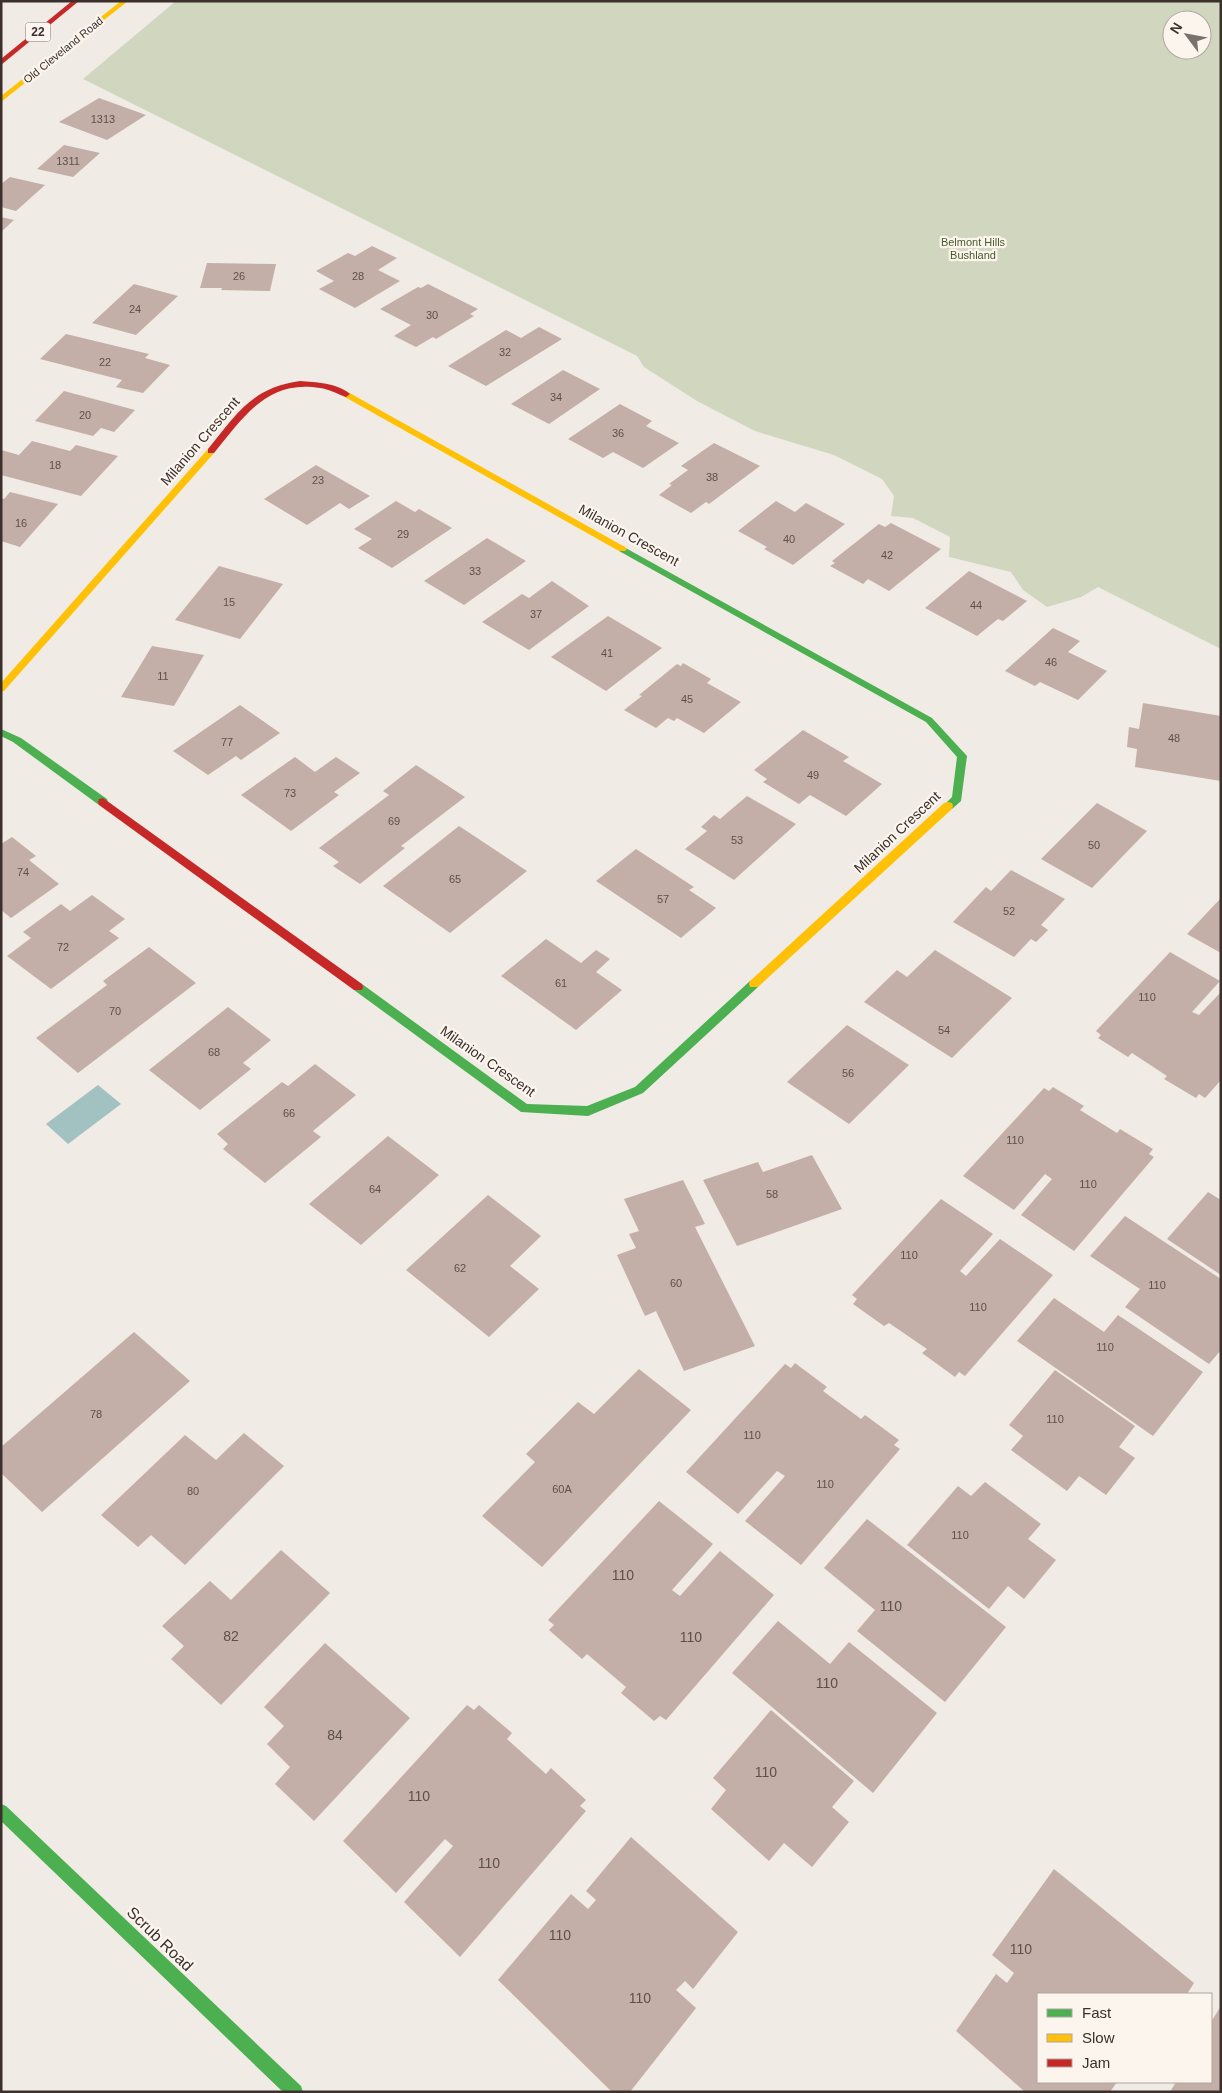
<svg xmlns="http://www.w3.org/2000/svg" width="1222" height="2093" font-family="Arial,sans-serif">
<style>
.green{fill:#d1d6bf;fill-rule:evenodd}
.water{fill:#a1c2c1}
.building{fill:#c3afa7}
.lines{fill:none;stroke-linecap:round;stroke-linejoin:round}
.fast{fill:#4caf50;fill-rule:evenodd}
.slow{fill:#ffc107;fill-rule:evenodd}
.jam{fill:#c62828;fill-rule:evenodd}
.labels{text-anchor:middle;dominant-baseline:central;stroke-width:4.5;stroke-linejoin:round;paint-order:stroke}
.far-street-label{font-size:11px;fill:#3b302b;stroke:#fbf5ee}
.number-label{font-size:11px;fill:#5d504a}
.far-park-label{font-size:11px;fill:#4a5a2e;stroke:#fbf5ee}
.shield{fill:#fbf5ee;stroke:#756b66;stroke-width:1}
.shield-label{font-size:12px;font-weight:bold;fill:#3b302b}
.street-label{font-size:14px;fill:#3b302b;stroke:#fbf5ee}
.near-number-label{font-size:14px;fill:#5d504a}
.near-street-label{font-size:16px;fill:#3b302b;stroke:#fbf5ee}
</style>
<rect width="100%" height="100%" fill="#f0ebe5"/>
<!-- green -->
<path class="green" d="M176,1H1221V649L1098,587L1081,597L1047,607L1023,590L1011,572L949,557L950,537L913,518L891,516L894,496L882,479L834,455L755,431L697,401L644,367L637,356L83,79ZM1172,20H1202V50H1172Z"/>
<!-- water -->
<path class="water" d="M98,1085L121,1104L68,1144L46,1124Z"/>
<!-- building -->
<path class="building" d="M99,98L146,115L107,140L59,122Z
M64,145L100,153L73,177L37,169Z
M10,177L45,185L16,211L1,207V184Z
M1,217L14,220L1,232Z
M372,246L397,258L378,270L400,281L355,308L319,289L334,281L316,271L348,253L355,256Z
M207,263L276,264L270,291L221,290L222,288H200Z
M134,284L178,296L136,335L92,323Z
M428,284L478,309L470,314L474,316L436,339L433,337L416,347L394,336L411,325L380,309L418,287L421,288Z
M539,327L562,339L486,386L448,366L506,330L521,338Z
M66,334L149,354L145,358L170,365L143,393L116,387L122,380L40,359Z
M563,370L600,389L549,424L511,404Z
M64,391L135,410L114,432L101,428L93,436L35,421Z
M620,404L652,421L646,426L679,443L643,468L613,452L603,458L568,439Z
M32,441L70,451L76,445L118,456L81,496L1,475V450L19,455Z
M714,443L760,466L709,504L706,502L691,513L659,495L672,485L669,484L688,470L681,466Z
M316,465L370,496L349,509L340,503L307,525L264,499Z
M10,492L58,504L20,547L1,541V498L4,499Z
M396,501L415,512L419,509L452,528L392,568L358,548L372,539L354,529Z
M776,501L795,512L806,503L845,524L793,565L764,549L767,547L738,531Z
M891,523L941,549L889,591L868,579L863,584L830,566L835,563L832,561L879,524L885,527Z
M487,538L526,561L464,605L424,581Z
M219,566L283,584L240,639L175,620Z
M969,571L1027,601L1003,621L998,619L977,636L925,608Z
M552,581L589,606L529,650L482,622L522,594L529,598Z
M608,616L662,648L606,691L551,657Z
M1053,628L1080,641L1068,652L1107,671L1078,700L1040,682L1035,686L1005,671Z
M152,646L204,655L174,706L121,697Z
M683,663L711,679L707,683L741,702L704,733L677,718L674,721L668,718L656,728L624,710L642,696L639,695L677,664L681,666Z
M1143,703L1221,716V781L1135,767L1137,749L1127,747L1129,727L1139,729Z
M240,705L280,733L241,760L236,756L208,775L173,751Z
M803,730L849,757L843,761L882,784L846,816L810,795L799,804L763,782L767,779L754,770Z
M295,757L315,772L336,757L360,773L334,792L339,795L291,831L241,795Z
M416,765L465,797L401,846L405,848L360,884L333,866L339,862L319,848L389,795L383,791Z
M747,796L796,824L734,880L685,849L707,831L701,827L714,815L720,819Z
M1097,803L1147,831L1092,888L1041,859Z
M459,826L527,871L450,933L383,886Z
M12,837L36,856L29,860L59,884L11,918L1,910V844Z
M636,849L694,887L689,890L716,908L681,938L596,881Z
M1011,870L1065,899L1041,925L1048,930L1036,942L1031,939L1014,957L953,922L986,887L991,891Z
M92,895L125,919L109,931L119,938L51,989L7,956L31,938L23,932L61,904L70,911Z
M1221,898V953L1187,934Z
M546,939L581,963L596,950L610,959L596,972L622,990L576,1030L501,976Z
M149,947L196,983L78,1073L36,1038L107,985L103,981Z
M935,950L1012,998L952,1058L864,1002L897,970L907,977Z
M1170,952L1220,981L1192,1012L1199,1015L1221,992V1080L1205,1098L1199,1094L1196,1098L1164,1079L1167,1076L1132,1053L1128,1057L1098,1038L1101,1035L1096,1031Z
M228,1007L271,1040L243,1063L251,1069L200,1110L149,1070Z
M847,1025L909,1065L849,1124L787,1082Z
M315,1064L356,1095L313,1131L321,1137L265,1183L223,1149L228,1144L217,1134L282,1082L288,1086Z
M1053,1087L1084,1106L1080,1110L1117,1133L1120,1129L1153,1149L1149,1154L1154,1157L1074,1251L1021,1215L1052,1179L1045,1174L1014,1210L963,1176L1044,1088L1049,1091Z
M388,1136L439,1175L361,1245L309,1204Z
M812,1155L842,1209L737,1246L703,1180L758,1162L763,1172Z
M683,1180L705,1224L695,1227L755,1346L684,1371L656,1311L645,1316L617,1255L636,1248L629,1234L639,1231L624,1199Z
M1208,1192L1221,1200V1275L1167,1239Z
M488,1195L541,1236L510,1266L539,1289L489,1337L406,1270Z
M941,1199L993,1234L960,1271L966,1276L1000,1239L1053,1275L965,1376L959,1372L955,1377L922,1353L927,1349L889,1323L884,1326L853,1304L857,1299L852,1295Z
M1125,1216L1221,1279V1350L1209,1364L1125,1307L1140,1289L1090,1256Z
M1054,1298L1104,1332L1118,1315L1203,1372L1153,1436L1017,1341Z
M134,1332L190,1381L42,1512L1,1473V1447Z
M795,1363L827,1387L823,1391L861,1419L865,1415L899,1440L894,1445L900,1449L801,1565L745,1521L785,1476L777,1471L738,1514L686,1472L785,1364L791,1368Z
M639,1369L691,1410L542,1567L482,1516L535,1462L526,1454L578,1402L594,1414Z
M1055,1370L1135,1426L1119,1447L1135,1458L1106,1495L1079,1476L1067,1491L1011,1450L1023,1436L1009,1425Z
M244,1433L284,1466L185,1565L151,1535L138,1547L101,1515L185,1435L216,1460Z
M985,1482L1041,1524L1028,1539L1056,1560L1024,1599L1008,1586L989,1609L907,1545L958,1486L971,1496Z
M659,1501L713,1544L672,1590L680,1596L720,1551L774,1595L666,1720L660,1716L654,1721L621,1693L626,1687L587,1654L582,1659L549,1630L554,1625L548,1620Z
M867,1519L1006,1627L945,1702L857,1631L875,1610L824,1568Z
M281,1550L330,1593L221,1705L171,1659L184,1646L162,1626L210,1581L231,1600Z
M778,1621L830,1664L849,1642L937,1713L873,1793L732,1673Z
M325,1643L410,1718L314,1821L275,1784L290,1767L267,1744L284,1726L264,1707Z
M467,1705L474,1710L479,1705L512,1733L507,1739L546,1774L551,1768L586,1800L580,1806L586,1811L460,1957L404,1902L453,1846L445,1839L396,1893L343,1841Z
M771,1710L854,1781L832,1807L849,1822L812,1867L784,1843L769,1861L711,1809L726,1790L713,1778Z
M631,1837L738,1932L693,1989L685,1981L676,1990L696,2008L630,2092H612L498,1980L571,1894L588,1909L596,1900L586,1891Z
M1054,1869L1194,1983L1187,1994H1038V2082H1117L1110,2092H1025L956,2031L996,1974L1007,1983L1014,1973L992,1955Z
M1221,2006V2092H1170L1176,2082H1211V2022Z"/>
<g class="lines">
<!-- fast -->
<path class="fast" d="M622,546L932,718L967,756L961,801L952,809H944L943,806L952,797L957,757L926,722L619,551V547Z
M1,729L21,738L107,799L108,802L107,805H99L13,742L1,736Z
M754,980L758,981L759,984L758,987L643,1093L588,1116L521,1112L354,990L353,987L358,983L362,984L527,1104L587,1106L635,1087L750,981Z
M1,1804L6,1806L301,2086L303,2092H283L1,1821Z"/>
<!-- slow -->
<path class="slow" d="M121,1H128L1,102V96Z
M346,391L625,547L627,549L625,551H619L343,396L342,394Z
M211,448L215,451L214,453L4,691L1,692V683L208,449Z
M948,802L952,803L953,806L952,809L758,987H750L749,984L750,981L944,803Z"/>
<!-- jam -->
<path class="jam" d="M72,1H79L1,65V59Z
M300,381C316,382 337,383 350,394L346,397C337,394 329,389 320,388C267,379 244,417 214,453H208V449C237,414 251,388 300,381Z
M103,798L362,984L363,987L362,990H354L99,805L98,802L99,799Z"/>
</g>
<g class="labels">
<!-- far-street labels -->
<g class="far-street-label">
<text transform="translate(63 50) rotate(-39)">Old Cleveland Road</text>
</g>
<!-- number labels -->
<g class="number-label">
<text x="103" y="119">1313</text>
<text x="68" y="161">1311</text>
<text x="239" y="276">26</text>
<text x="358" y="276">28</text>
<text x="135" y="309">24</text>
<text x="432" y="315">30</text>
<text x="505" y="352">32</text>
<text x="105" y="362">22</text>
<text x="556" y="397">34</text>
<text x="85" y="415">20</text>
<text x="618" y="433">36</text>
<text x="55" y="465">18</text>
<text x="712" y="477">38</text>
<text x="318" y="480">23</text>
<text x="21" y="523">16</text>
<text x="403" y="534">29</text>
<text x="789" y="539">40</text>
<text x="887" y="555">42</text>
<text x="475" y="571">33</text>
<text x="229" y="602">15</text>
<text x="976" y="605">44</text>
<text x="536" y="614">37</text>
<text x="607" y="653">41</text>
<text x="1051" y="662">46</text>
<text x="163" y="676">11</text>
<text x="687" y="699">45</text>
<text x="1174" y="738">48</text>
<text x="227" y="742">77</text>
<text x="813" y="775">49</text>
<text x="290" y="793">73</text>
<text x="394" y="821">69</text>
<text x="737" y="840">53</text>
<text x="1094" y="845">50</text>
<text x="23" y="872">74</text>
<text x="455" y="879">65</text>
<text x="663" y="899">57</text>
<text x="1009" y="911">52</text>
<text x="63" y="947">72</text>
<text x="561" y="983">61</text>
<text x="1147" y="997">110</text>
<text x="115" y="1011">70</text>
<text x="944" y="1030">54</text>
<text x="214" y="1052">68</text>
<text x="848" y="1073">56</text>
<text x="289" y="1113">66</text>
<text x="1015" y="1140">110</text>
<text x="1088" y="1184">110</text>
<text x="375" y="1189">64</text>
<text x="772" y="1194">58</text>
<text x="909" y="1255">110</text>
<text x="460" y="1268">62</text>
<text x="676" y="1283">60</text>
<text x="1157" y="1285">110</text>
<text x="978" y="1307">110</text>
<text x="1105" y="1347">110</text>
<text x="96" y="1414">78</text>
<text x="1055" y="1419">110</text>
<text x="752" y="1435">110</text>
<text x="825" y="1484">110</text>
<text x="562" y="1489">60A</text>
<text x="193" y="1491">80</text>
<text x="960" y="1535">110</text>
</g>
<!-- far-park labels -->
<g class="far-park-label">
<text x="973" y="242">Belmont Hills<tspan x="973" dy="13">Bushland</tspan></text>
</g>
<!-- shield labels -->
<rect class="shield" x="25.5" y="22.5" width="25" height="19" rx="4"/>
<g class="shield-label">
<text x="38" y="32">22</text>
</g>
<!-- street labels -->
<g class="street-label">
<text transform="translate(200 441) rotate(-49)">Milanion Crescent</text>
<text transform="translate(629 535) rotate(29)">Milanion Crescent</text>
<text transform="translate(897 832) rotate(-43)">Milanion Crescent</text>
<text transform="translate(488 1061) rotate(35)">Milanion Crescent</text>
</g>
<!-- near-number labels -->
<g class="near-number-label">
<text x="623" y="1575">110</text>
<text x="891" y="1606">110</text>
<text x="231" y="1636">82</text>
<text x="691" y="1637">110</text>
<text x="827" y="1683">110</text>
<text x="335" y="1735">84</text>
<text x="766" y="1772">110</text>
<text x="419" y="1796">110</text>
<text x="489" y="1863">110</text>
<text x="560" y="1935">110</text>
<text x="1021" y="1949">110</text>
<text x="640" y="1998">110</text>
</g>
<!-- near-street labels -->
<g class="near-street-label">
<text transform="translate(160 1939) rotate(44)">Scrub Road</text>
</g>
</g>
<!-- border -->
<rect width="1222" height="2093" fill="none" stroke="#3b302b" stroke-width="5"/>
<!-- legend -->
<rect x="1037" y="1993" width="175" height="90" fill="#fbf5ee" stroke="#aea6a0"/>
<rect x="1047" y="2009" width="25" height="8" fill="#4caf50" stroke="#aea6a0"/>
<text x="1082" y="2018" font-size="15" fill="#3b302b">Fast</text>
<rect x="1047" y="2034" width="25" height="8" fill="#ffc107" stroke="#aea6a0"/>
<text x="1082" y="2043" font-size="15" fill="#3b302b">Slow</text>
<rect x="1047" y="2059" width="25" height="8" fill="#c62828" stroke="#aea6a0"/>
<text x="1082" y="2068" font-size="15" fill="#3b302b">Jam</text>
<!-- north arrow -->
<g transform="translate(1187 35) rotate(302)"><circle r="24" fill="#fbf5ee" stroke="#aea6a0"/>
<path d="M0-4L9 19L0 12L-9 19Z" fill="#7a716c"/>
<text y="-8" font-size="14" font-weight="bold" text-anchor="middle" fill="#3b302b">N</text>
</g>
</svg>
